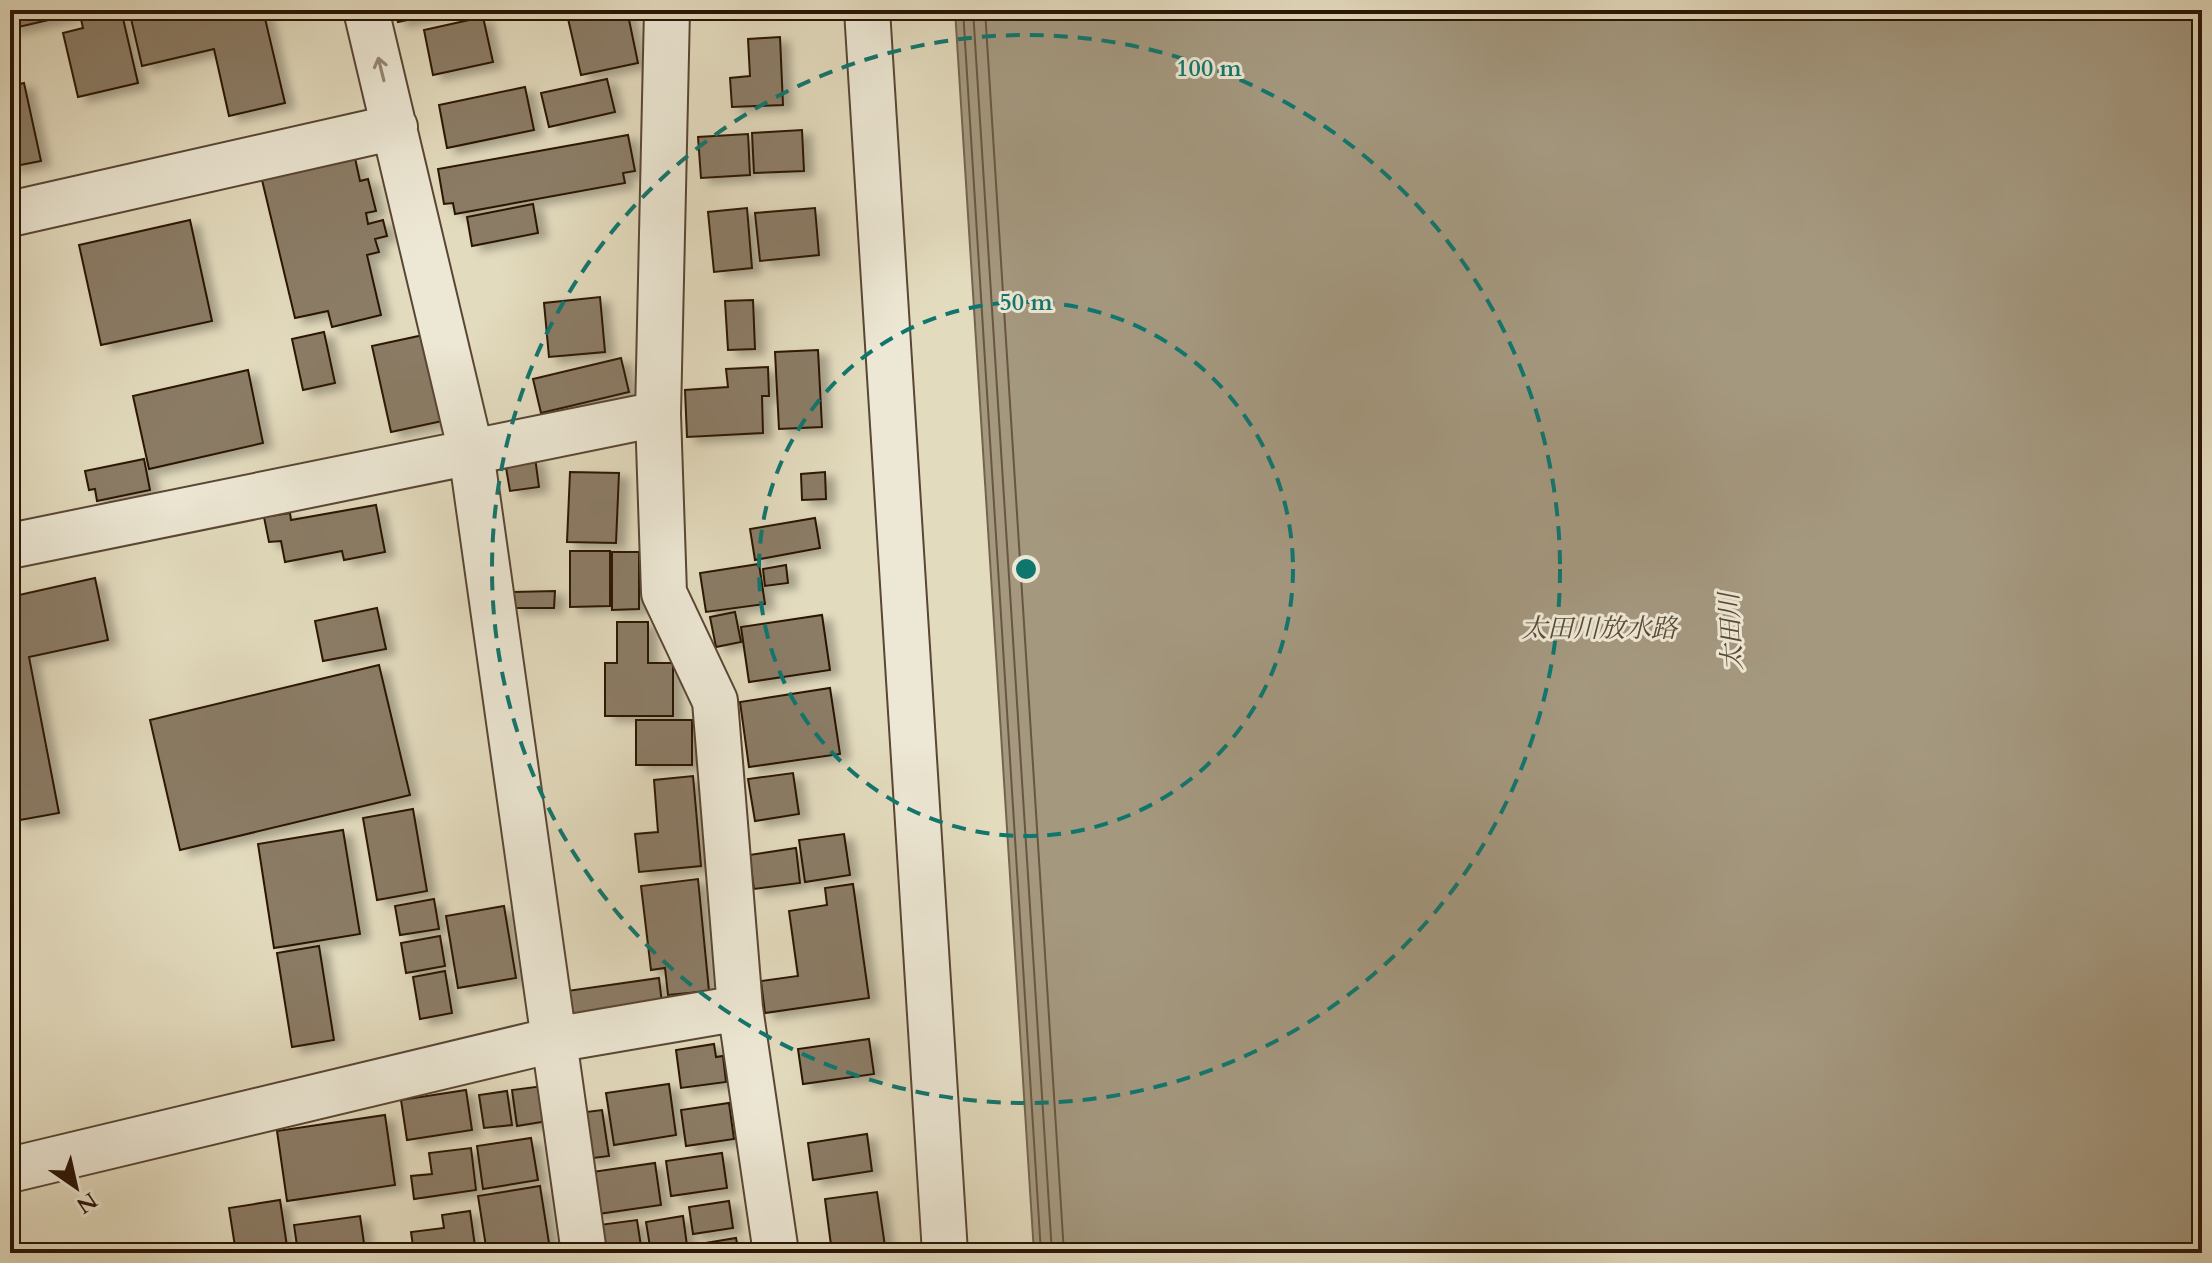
<svg xmlns="http://www.w3.org/2000/svg" width="2212" height="1263" font-family="Cardo,'Noto Serif JP',serif">
<style>
.water{fill:#a4987f;stroke:#74644f;stroke-width:2}
.lines{fill:none;stroke-linecap:round;stroke-linejoin:round}
.shore{stroke:#685642;stroke-width:2}
.building{fill:#8b7c66;stroke:#2b1506;stroke-width:2;filter:url(#shadow)}
.minor-casing{stroke:#594634;stroke-width:48}
.minor{stroke:#ede8d5;stroke-width:44}
.oneway{stroke:#968978}
.ring{fill:none;stroke:#0f766e;stroke-width:4;stroke-dasharray:14 10}
.labels{text-anchor:middle;dominant-baseline:central;stroke-width:6;stroke-linejoin:round;paint-order:stroke}
.water-label{font-size:26px;font-style:italic;fill:#5b4936;stroke:#ede8d5}
.centre{fill:#0f766e;stroke:#ede8d5;stroke-width:4}
.ring-label{font-size:24px;text-anchor:middle;font-weight:bold;fill:#0f766e;stroke:#ede8d5;stroke-width:6;stroke-linejoin:round;paint-order:stroke}
</style>
<defs>
<filter id="shadow"><feDropShadow dx="9" dy="5" stdDeviation="4" flood-color="#0004"/></filter>
</defs>
<rect width="100%" height="100%" fill="#e3dbbe"/>
<filter id="stains"><feTurbulence type="fractalNoise" baseFrequency=".0025" numOctaves="4"/><feColorMatrix values="0 0 0 0 .2 0 0 0 0 .09 0 0 0 0 .02 0 0 0 .5 -.17"/></filter>
<radialGradient id="worn" r=".72"><stop offset=".6" stop-color="#630" stop-opacity="0"/><stop offset="1" stop-color="#630" stop-opacity=".3"/></radialGradient>
<!-- water -->
<path class="water" d="M955,10H2202V1253H1034Z"/>
<g class="lines">
<!-- shore -->
<path class="shore" d="M963,10L1041,1253
M973,10L1052,1253
M985,10L1064,1253"/>
</g>
<!-- building -->
<path class="building" d="M10,10H68L70,15L10,29Z
M79,10H121L138,83L78,97L63,33L83,28Z
M129,10H263L285,103L229,116L214,49L142,66Z
M395,10H453L398,22Z
M566,10H627L638,63L581,75Z
M483,17L493,62L433,75L424,30Z
M780,37L783,105L732,107L730,78L750,76L748,39Z
M607,79L615,112L549,127L541,93Z
M24,83L41,161L10,167V86Z
M525,87L534,130L447,148L439,105Z
M802,130L804,171L754,173L752,133Z
M748,134L750,175L701,178L698,137Z
M628,135L635,171L623,173L625,183L455,214L453,203L444,204L438,169Z
M355,158L360,181L368,179L376,211L366,213L368,224L383,220L387,236L375,239L379,252L367,255L381,315L332,327L328,311L295,318L262,180Z
M533,204L538,233L472,246L467,217Z
M747,208L752,268L714,272L708,212Z
M815,208L819,255L760,261L755,213Z
M190,220L212,321L101,345L79,245Z
M600,297L605,352L549,357L544,303Z
M753,300L755,349L728,350L725,301Z
M324,332L335,383L303,390L292,339Z
M428,334L447,420L391,432L372,346Z
M818,350L822,427L779,429L775,352Z
M621,358L629,392L541,413L533,379Z
M768,367L769,396H762L763,433L687,437L685,390L728,387L726,369Z
M248,370L263,443L149,469L133,396Z
M535,457L539,487L510,491L505,462Z
M144,459L150,490L97,501L95,489L89,490L85,471Z
M570,472L619,473L616,543L567,542Z
M825,472L826,499L802,500L801,474Z
M376,505L385,552L344,560L342,551L285,562L281,541L269,542L264,517L290,513L291,520Z
M815,518L820,548L755,560L750,529Z
M570,551H610V606L570,607Z
M612,552H639V609L612,610Z
M759,564L765,604L706,612L700,573Z
M786,565L788,583L765,586L763,569Z
M95,578L108,640L29,657L59,813L20,820L10,815V597Z
M555,591L554,608H513V592Z
M377,608L386,649L323,661L315,621Z
M735,612L741,642L716,647L710,617Z
M822,615L830,670L749,682L741,627Z
M617,622H648V663H673V716H605V663H617Z
M379,665L410,795L180,850L150,720Z
M830,688L840,754L749,767L740,702Z
M636,720H692V765H636Z
M793,773L799,814L755,821L748,779Z
M693,776L701,866L639,872L635,834L658,832L654,780Z
M413,809L427,891L377,900L363,818Z
M343,830L360,934L274,948L258,844Z
M844,834L850,875L805,882L799,840Z
M796,848L800,883L754,889L749,855Z
M698,879L709,991L668,995L665,968L651,970L641,886Z
M853,884L869,998L765,1013L761,981L798,976L789,911L827,905L825,888Z
M434,899L439,929L400,935L395,906Z
M504,906L516,978L458,988L446,916Z
M440,936L445,966L406,973L401,943Z
M319,946L334,1040L292,1047L277,953Z
M445,971L452,1013L420,1019L413,977Z
M659,978L662,1004L564,1018L560,992Z
M869,1039L874,1074L803,1084L798,1049Z
M714,1044L716,1057L723,1056L726,1082L681,1088L676,1050Z
M669,1084L676,1135L614,1145L606,1093Z
M543,1086L548,1121L517,1126L512,1090Z
M466,1090L472,1130L407,1140L401,1100Z
M507,1091L512,1125L484,1128L479,1095Z
M729,1103L734,1139L686,1146L681,1110Z
M602,1110L609,1156L586,1159L578,1113Z
M385,1115L395,1185L287,1201L277,1131Z
M867,1134L872,1171L813,1180L808,1143Z
M531,1138L538,1180L483,1189L477,1146Z
M471,1148L476,1190L414,1199L411,1176L432,1174L429,1153Z
M722,1153L727,1188L671,1196L666,1161Z
M655,1163L661,1205L591,1215L585,1173Z
M540,1186L549,1243L487,1253L478,1196Z
M877,1192L886,1253H832L825,1199Z
M280,1200L288,1253H236L229,1208Z
M729,1201L733,1228L693,1234L689,1207Z
M470,1211L476,1253H414L411,1232L444,1228L442,1215Z
M360,1216L365,1250L298,1253L294,1225Z
M683,1216L688,1253H651L646,1222Z
M637,1220L642,1253H604L599,1225Z
M736,1238L739,1253H700L699,1244Z
M549,1247L550,1253H514Z"/>
<g class="lines">
<!-- minor casing -->
<g class="minor-casing">
<path id="minor" d="M366,10L471,452L584,1253
M667,10L658,414L664,593L715,701L740,1008L776,1253
M867,10L945,1253
M10,214L395,127
M10,546L658,414
M10,1170L553,1040L740,1008"/>
</g>
<!-- minor -->
<use href="#minor" class="minor"/>
</g>
<!-- one-way arrows -->
<defs><path id="oneway-shaft" d="M-6 0H5M1.5-3L5.5 0L1.5 3" fill="none" stroke-width="1.6" stroke-linecap="round" stroke-linejoin="round" transform="scale(2)"/></defs>
<use class="oneway" href="#oneway-shaft" transform="translate(381 69) rotate(-104)"/>
<!-- distance rings -->
<g class="ring">
<circle cx="1026" cy="569" r="267"/>
<circle cx="1026" cy="569" r="534"/>
</g>
<g class="labels">
<!-- water labels -->
<g class="water-label">
<text x="1599" y="628">太田川放水路</text>
<text transform="translate(1731 632) rotate(-93)">太田川</text>
</g>
</g>
<circle cx="1026" cy="569" r="12" class="centre"/>
<g class="ring-label">
<text x="1209" y="76">100 m</text>
<text x="1026" y="310">50 m</text>
</g>
<!-- margin -->
<rect width="2212" height="1263" fill="none" stroke="#e3dbbe" stroke-width="40"/>
<rect x="12" y="12" width="2188" height="1239" fill="none" stroke="#2b1506" stroke-width="4"/>
<rect x="20" y="20" width="2172" height="1223" fill="none" stroke="#2b1506" stroke-width="2"/>
<!-- north arrow -->
<g transform="translate(76 1187) rotate(146)" stroke="#ede8d5" stroke-width="6" paint-order="stroke">
<path d="M0-6L14 30L0 20L-14 30Z" fill="#2b1506"/>
<text y="-12" font-size="22" font-weight="bold" text-anchor="middle" fill="#2b1506">N</text>
</g>
<rect width="100%" height="100%" filter="url(#stains)"/>
<rect width="100%" height="100%" fill="url(#worn)"/>
</svg>
